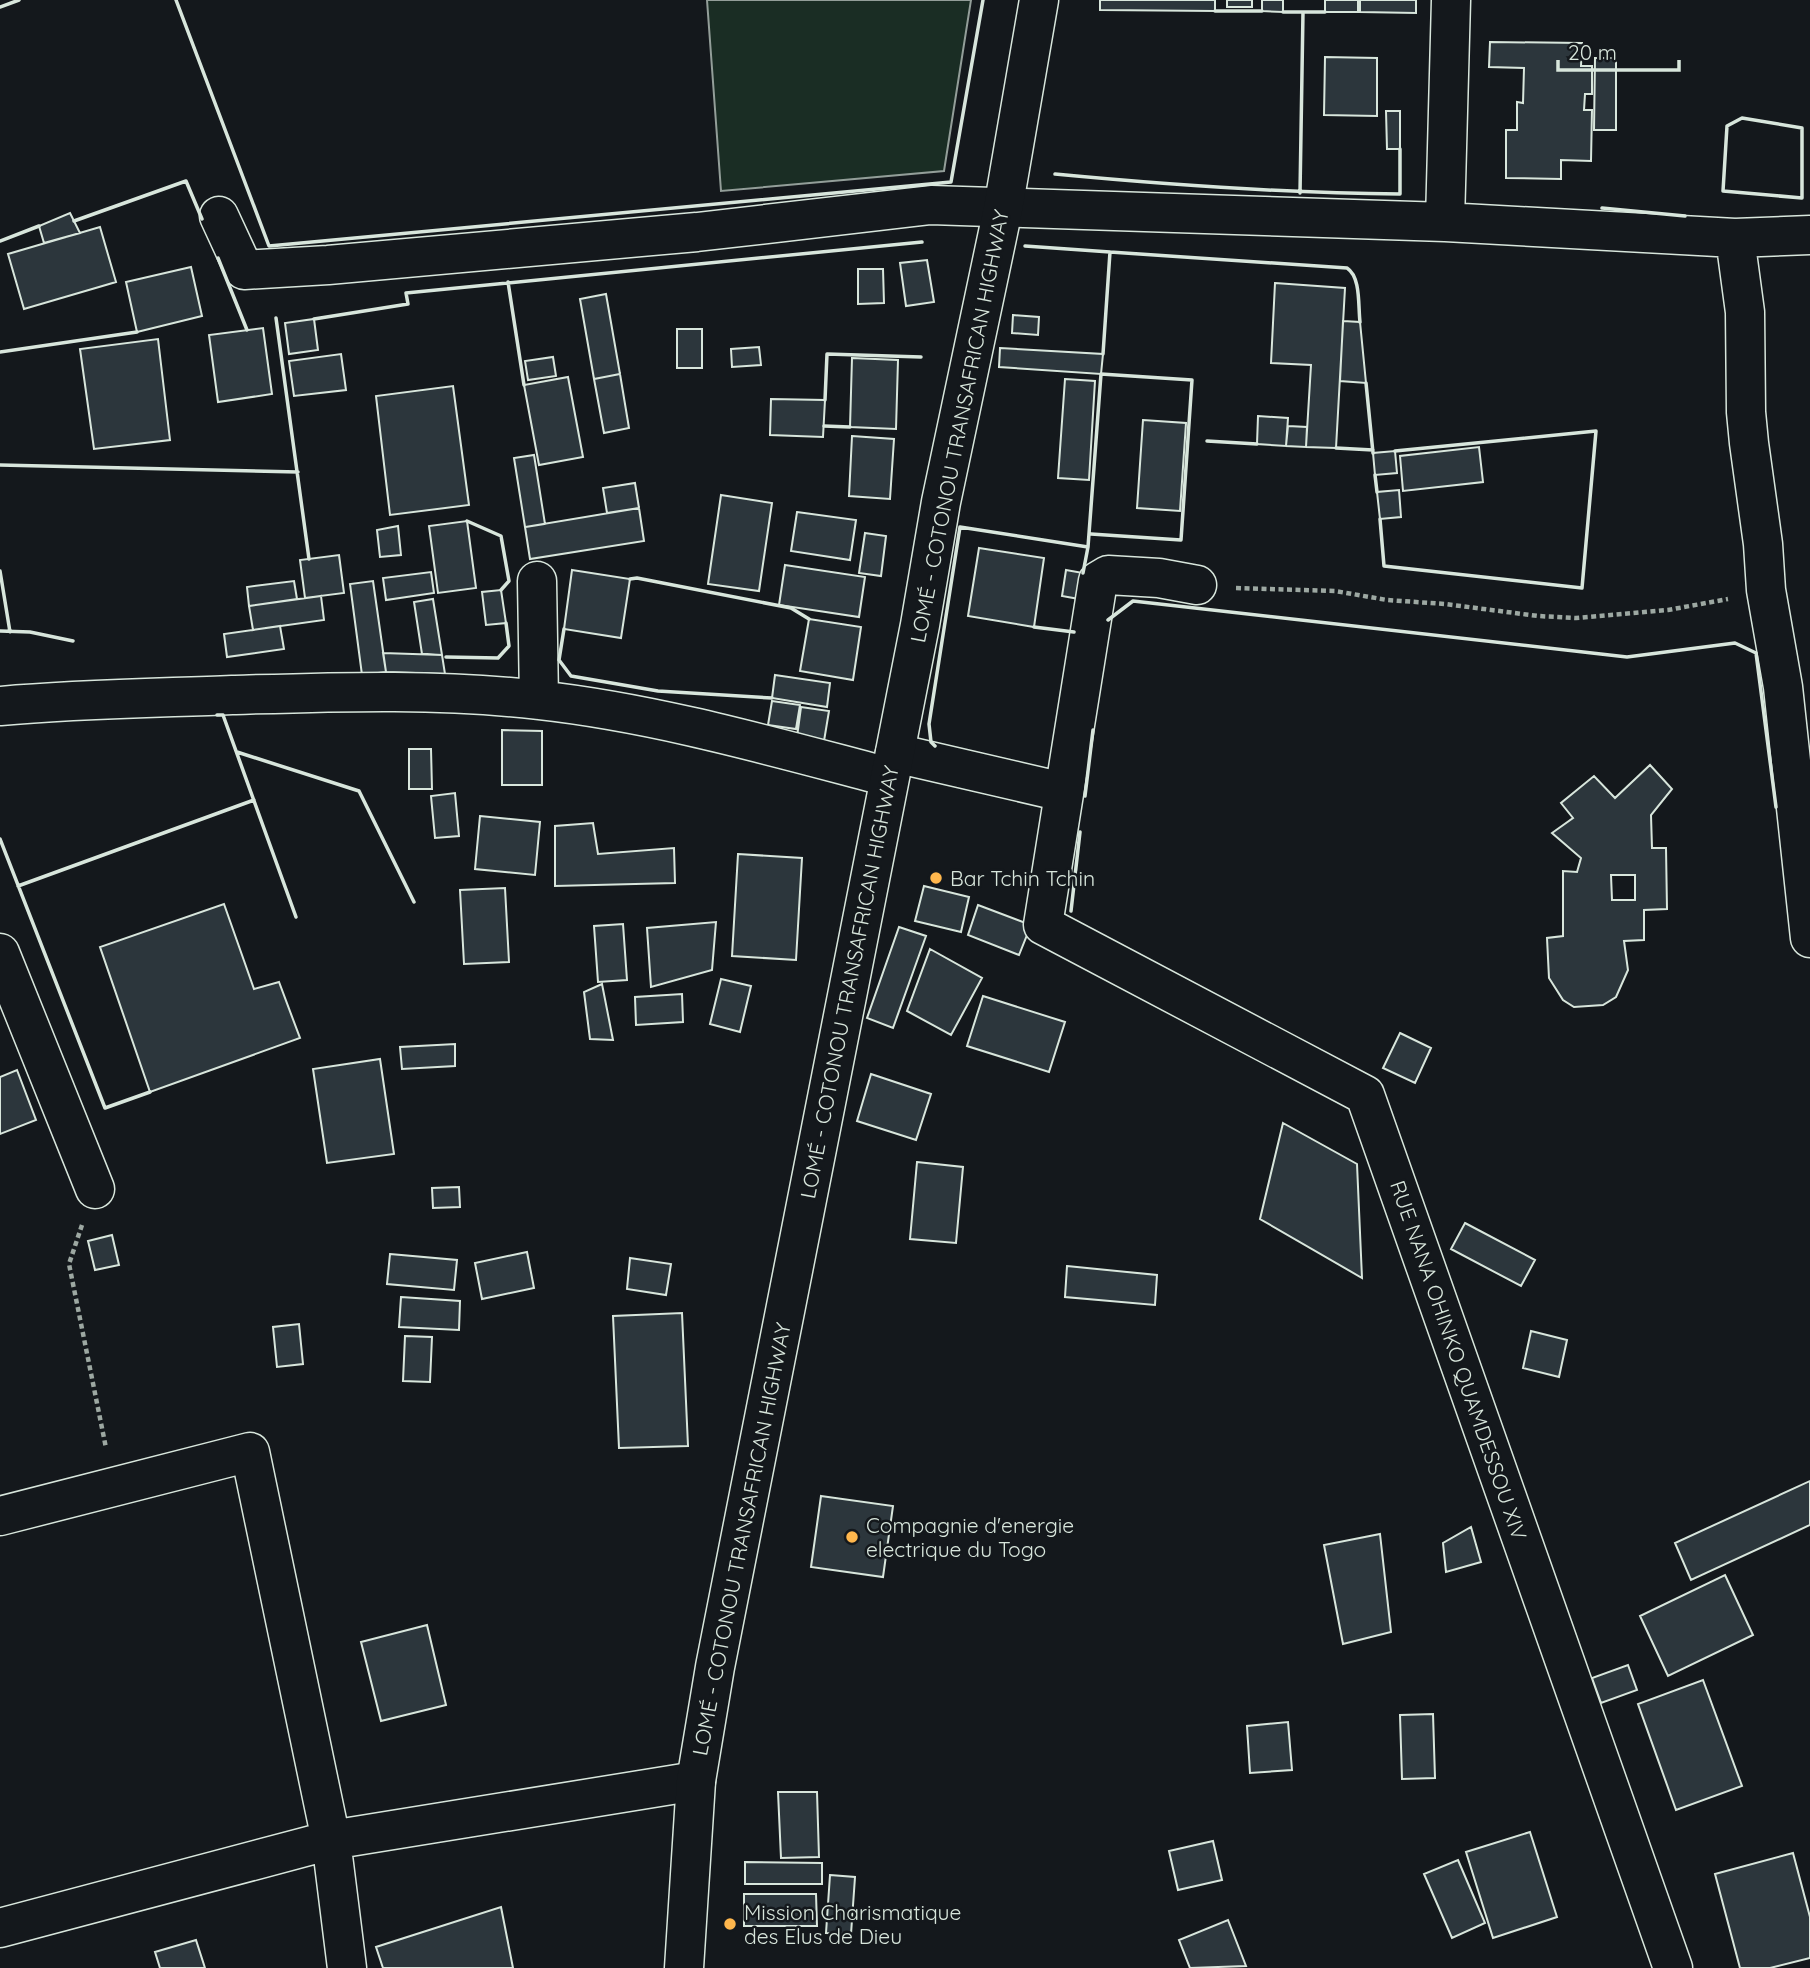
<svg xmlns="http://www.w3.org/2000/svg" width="1810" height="1968" font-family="Quicksand,sans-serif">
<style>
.green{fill:#1a2d24;stroke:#939e99;stroke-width:2}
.building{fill:#2c363c;stroke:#d8e6dc;stroke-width:2;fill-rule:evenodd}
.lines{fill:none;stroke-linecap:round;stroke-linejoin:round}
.minor-casing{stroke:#d8e6dc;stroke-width:41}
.highway-casing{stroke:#d8e6dc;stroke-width:41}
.path{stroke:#9da8a2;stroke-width:4.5;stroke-dasharray:5 3.5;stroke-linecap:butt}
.minor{stroke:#14181c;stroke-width:38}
.highway{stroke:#14181c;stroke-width:38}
.wall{stroke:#d8e6dc;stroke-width:3.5}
.poi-dot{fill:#ffb74d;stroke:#14181c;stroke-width:2.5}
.labels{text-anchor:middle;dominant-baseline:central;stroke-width:5;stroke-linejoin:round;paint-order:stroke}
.street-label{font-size:21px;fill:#d8e6dc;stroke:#14181c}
.poi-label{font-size:21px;fill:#d8e6dc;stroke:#14181c;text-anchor:start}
</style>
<rect width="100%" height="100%" fill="#14181c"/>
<!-- green -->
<path class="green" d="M707,0H971L944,171L721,191Z"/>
<!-- building -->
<path class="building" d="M1100,0H1215V11L1100,10Z
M1227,0H1252V7H1227Z
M1262,0H1283V12L1262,11Z
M1325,0H1358V12H1325Z
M1360,0H1416V13L1360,12Z
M1490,42L1582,43L1581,66H1592V94H1585L1584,110H1592L1591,161L1561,160V179L1506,178V130H1517V102L1523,103L1524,68L1489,67Z
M1325,57L1377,58V116L1324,115Z
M1595,58H1616V130H1594Z
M1386,111H1400V149H1387Z
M70,213L80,233L44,243L39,226Z
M100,227L116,282L24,309L8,254Z
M927,260L934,302L906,306L900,263Z
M191,267L202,316L137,332L126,282Z
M858,269H883L884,303L858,304Z
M1275,283L1345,288L1336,448L1306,447L1311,365L1271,363Z
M606,294L620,374L594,379L580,299Z
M1013,315L1039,317L1038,335L1012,333Z
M314,319L318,350L289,354L285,323Z
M1343,321L1360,322L1366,383L1340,381Z
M263,328L272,394L218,402L209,335Z
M677,329H702V368H677Z
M158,339L170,440L94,449L80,349Z
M759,347L761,365L732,367L731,349Z
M1000,348L1103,354L1101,374L999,367Z
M341,354L346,390L294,396L289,361Z
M553,357L556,376L528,380L525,361Z
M852,358L898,360L896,429L850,427Z
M620,374L629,428L604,433L594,379Z
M568,377L583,457L539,465L524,385Z
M1065,379L1095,381L1089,480L1058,478Z
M453,386L469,505L390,515L376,396Z
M771,399L825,400L823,437L770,435Z
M1258,416L1288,418L1286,446L1257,444Z
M1143,420L1186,423L1180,511L1137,508Z
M1288,426L1307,427L1306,447L1286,446Z
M852,436L894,439L890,499L849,496Z
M1479,447L1483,482L1403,491L1400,456Z
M1395,451L1397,473L1375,475L1373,453Z
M534,455L545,524L525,527L514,458Z
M635,483L639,508L607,513L603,488Z
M1399,490L1401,517L1380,519L1377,492Z
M721,495L772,503L759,591L708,584Z
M639,508L644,541L530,559L525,527Z
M797,512L856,520L850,560L791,551Z
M467,521L476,588L438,593L429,526Z
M398,526L401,555L380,557L377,530Z
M865,533L886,536L881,576L859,573Z
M979,548L1044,558L1034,627L968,616Z
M339,555L344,593L305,598L300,560Z
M785,565L865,577L859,617L779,605Z
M572,570L630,579L621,638L564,629Z
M1066,570L1083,573L1079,599L1062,596Z
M431,572L434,593L386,600L383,578Z
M294,581L297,599L249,606L247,587Z
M373,581L386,672L362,675L350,584Z
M501,590L506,623L486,625L482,592Z
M321,596L324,620L253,630L249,606Z
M433,599L442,655L422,654L414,602Z
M809,619L861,627L853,680L800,671Z
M280,626L284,649L227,657L224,634Z
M383,653L442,655L445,674L386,672Z
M775,675L830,683L827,707L772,698Z
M772,701L800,705L796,729L768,725Z
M801,707L829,711L824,741L797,737Z
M502,730L542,731V785H502Z
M409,749H431L432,789H409Z
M1650,765L1672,789L1651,815L1652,848H1666L1667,909L1644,910V940L1624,941L1628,970L1616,997L1603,1005L1574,1007L1563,1000L1549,978L1547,938L1563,936V871L1577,872L1581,858L1552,833L1573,818L1561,803L1594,776L1615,798ZM1611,875H1635V900H1612Z
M455,793L459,836L435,838L431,796Z
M480,816L540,822L535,875L475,869Z
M593,823L598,854L674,848L675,883L555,886V826Z
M738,854L802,858L796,960L732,956Z
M924,886L969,897L961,932L915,921Z
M505,888L509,962L464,964L460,890Z
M224,904L254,989L279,982L300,1038L150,1092L100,947Z
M978,905L1031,925L1019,955L968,935Z
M716,922L712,970L651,987L647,928Z
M623,924L627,980L598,982L594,926Z
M899,927L926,936L893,1028L867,1018Z
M930,949L982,978L951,1035L907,1011Z
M721,979L751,986L740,1032L710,1024Z
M602,984L613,1040L590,1039L584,992Z
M682,994L683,1022L636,1025L635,997Z
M983,996L1065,1022L1049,1072L967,1046Z
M1400,1033L1431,1048L1415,1083L1383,1068Z
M455,1044V1066L402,1069L400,1047Z
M380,1059L394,1154L327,1163L313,1069Z
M17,1070L36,1120L0,1134V1077Z
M871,1074L931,1094L916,1140L857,1121Z
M1283,1123L1357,1164L1362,1278L1260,1219Z
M917,1162L963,1167L956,1243L910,1239Z
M459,1187L460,1207L433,1208L432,1188Z
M1465,1223L1535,1260L1521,1286L1451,1249Z
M112,1235L119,1265L95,1270L88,1241Z
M527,1252L534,1288L482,1299L475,1263Z
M390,1254L457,1260L454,1290L387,1284Z
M630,1258L671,1264L666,1295L627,1289Z
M1067,1266L1157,1275L1155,1305L1065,1297Z
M401,1297L460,1301L459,1330L399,1327Z
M682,1313L688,1446L619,1448L613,1316Z
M299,1324L303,1364L277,1367L273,1327Z
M1531,1331L1567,1340L1559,1377L1523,1368Z
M405,1336L432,1337L430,1382L403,1381Z
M1810,1481V1525L1691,1580L1675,1543Z
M821,1496L893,1506L883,1577L811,1567Z
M1471,1527L1481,1562L1446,1572L1443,1543Z
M1380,1534L1391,1632L1343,1644L1324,1545Z
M1725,1575L1753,1635L1668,1676L1640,1616Z
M427,1625L446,1705L381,1721L361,1642Z
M1628,1665L1637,1690L1601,1703L1592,1678Z
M1703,1680L1742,1786L1676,1810L1638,1704Z
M1433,1714L1435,1778L1402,1779L1400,1715Z
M1288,1722L1292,1770L1250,1773L1247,1726Z
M778,1792H817L819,1857L781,1858Z
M1530,1832L1557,1917L1493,1938L1466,1852Z
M1213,1841L1222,1880L1178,1890L1169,1851Z
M1793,1853L1810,1917V1958L1770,1968H1740L1715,1874Z
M1458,1860L1485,1923L1452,1938L1424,1874Z
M745,1862L822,1863V1884H745Z
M830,1875L855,1877L851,1934L826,1933Z
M744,1894H816L817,1926H744Z
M501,1907L513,1968H383L376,1947Z
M1228,1920L1246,1966L1190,1968L1179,1940Z
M196,1940L205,1968H160L155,1952Z"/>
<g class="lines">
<!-- minor casing -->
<g class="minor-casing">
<path id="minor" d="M219,216L244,270L328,265L697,232L931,205L1445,222L1735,238L1810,235
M1445,222L1451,0
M1735,238L1745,312L1746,412L1749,443L1763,544L1766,590L1783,687L1810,938
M537,581L539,700
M1197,585L1159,578L1108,575L1098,581L1043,925L1365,1095L1673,1968
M0,706C77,699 155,698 232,695C334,692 437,688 538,700C657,713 774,747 889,777
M895,753L1063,792
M0,953L95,1189
M0,1516L250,1452L331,1840L347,1968
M0,1928L331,1840L696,1781"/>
</g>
<!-- highway casing -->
<g class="highway-casing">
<path id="highway" d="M684,1968L696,1781L715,1667L920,625L941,502L1003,209L1039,0"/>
</g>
<!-- path -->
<path class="path" d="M1236,588L1335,591L1387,600L1445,604L1538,616L1576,618L1668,610L1728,599
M82,1225L69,1264L106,1448"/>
<!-- minor -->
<use href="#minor" class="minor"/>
<!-- highway -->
<use href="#highway" class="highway"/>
<!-- wall -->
<path class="wall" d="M176,0L269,246L951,182L983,0
M0,7L19,0
M1215,11H1262
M1283,12H1325
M1742,118L1802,128V198L1723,191L1727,126Z
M1055,174C1170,185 1284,193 1400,194V149
M1300,193L1303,12
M1602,208L1685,216
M74,221L186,181L202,219
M0,241L39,226
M1025,246L1110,252L1103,354
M1110,252L1347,268C1361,277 1358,306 1360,322
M218,258L247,330
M508,282L524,385
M276,318L309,559
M314,319L408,304L406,293L922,242
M0,352L137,332
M1366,383L1373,453
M825,400L827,354L921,357
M824,426L850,427
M1207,441L1257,444
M1336,448L1373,450
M0,465L298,472
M1375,475L1377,492
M1380,519L1384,566L1582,588L1596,431L1395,451
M467,521L501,536L509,581L501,590
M1088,547L1101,374L1192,380L1181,540L1091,534
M0,571L10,632
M630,579L637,578L791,608L809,619
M1108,620L1133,601L1627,657L1735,643L1756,653L1776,807
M1034,627L1074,632
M564,629L559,660L571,676L658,691L772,698
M0,631L30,632L73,641
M446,657L498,658L509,646L506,623
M217,715H223L296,917
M935,746L931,742L929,724L960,527L1088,547L1083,573
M237,752L359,791L414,902
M1085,796L1093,730
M0,839L105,1108L150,1092
M18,886L254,800
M1071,911L1080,832"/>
</g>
<!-- markers -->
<g class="poi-dot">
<circle cx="936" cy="878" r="7"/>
<circle cx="852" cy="1537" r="7"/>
<circle cx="730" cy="1924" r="7"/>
</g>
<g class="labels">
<!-- street labels -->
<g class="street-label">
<text transform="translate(959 426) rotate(-79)">LOMÉ - COTONOU TRANSAFRICAN HIGHWAY</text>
<text transform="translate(849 982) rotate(-79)">LOMÉ - COTONOU TRANSAFRICAN HIGHWAY</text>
<text transform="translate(1459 1360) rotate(71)">RUE NANA OHINKO QUAMDESSOU XIV</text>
<text transform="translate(741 1539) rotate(-79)">LOMÉ - COTONOU TRANSAFRICAN HIGHWAY</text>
</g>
<!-- poi labels -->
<g class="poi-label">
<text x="950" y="878">Bar Tchin Tchin</text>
<text x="866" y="1525">Compagnie d'energie<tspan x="866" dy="24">electrique du Togo</tspan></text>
<text x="744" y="1912">Mission Charismatique<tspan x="744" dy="24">des Elus de Dieu</tspan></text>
</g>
</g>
<!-- scale -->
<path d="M1558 60v10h121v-10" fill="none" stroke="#d8e6dc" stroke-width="3.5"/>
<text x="1568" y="60" font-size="21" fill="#d8e6dc" stroke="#14181c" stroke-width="5" paint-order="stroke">20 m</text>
</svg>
